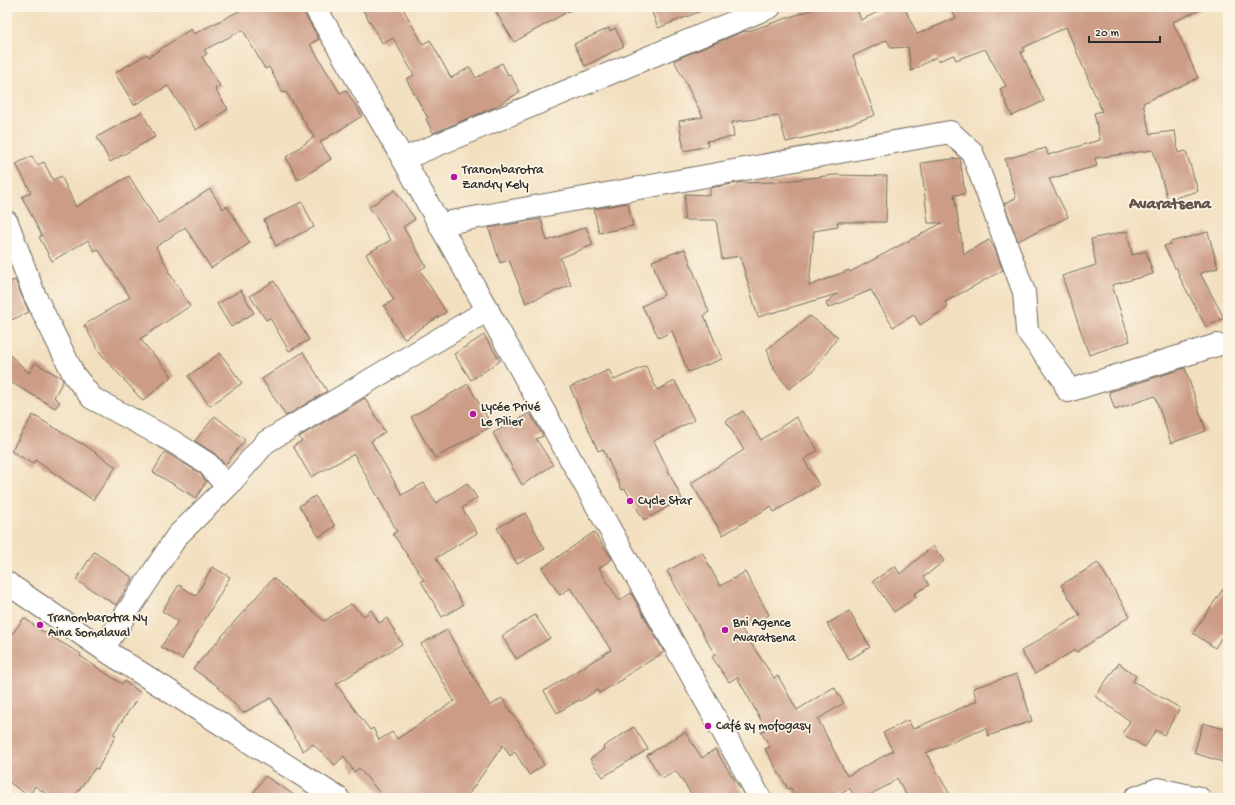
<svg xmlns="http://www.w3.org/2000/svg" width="1235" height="805" font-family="'Gochi Hand',sans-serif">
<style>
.building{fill:#cc9c87}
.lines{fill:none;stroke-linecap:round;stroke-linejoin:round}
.minor-casing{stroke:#716a5f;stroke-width:24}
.tertiary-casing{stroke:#716a5f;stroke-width:24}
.minor{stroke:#fff;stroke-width:22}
.tertiary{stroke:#fff;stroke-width:22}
.poi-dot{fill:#b5179e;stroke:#fcf5e5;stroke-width:1.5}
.labels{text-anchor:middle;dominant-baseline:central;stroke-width:3.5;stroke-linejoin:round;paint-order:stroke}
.poi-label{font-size:13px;fill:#2b2b2b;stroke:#fcf5e5;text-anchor:start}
.district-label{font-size:17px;font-weight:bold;fill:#63534b;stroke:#fcf5e5}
</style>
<rect width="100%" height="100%" fill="#fcf5e5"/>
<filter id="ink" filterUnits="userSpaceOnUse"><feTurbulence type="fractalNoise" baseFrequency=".025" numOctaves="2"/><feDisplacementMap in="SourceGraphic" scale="8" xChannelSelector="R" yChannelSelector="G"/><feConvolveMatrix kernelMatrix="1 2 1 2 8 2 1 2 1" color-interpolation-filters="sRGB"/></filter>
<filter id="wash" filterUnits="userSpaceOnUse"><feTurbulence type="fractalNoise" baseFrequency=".012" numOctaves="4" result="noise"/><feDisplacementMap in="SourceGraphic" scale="16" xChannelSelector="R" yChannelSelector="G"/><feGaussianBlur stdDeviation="0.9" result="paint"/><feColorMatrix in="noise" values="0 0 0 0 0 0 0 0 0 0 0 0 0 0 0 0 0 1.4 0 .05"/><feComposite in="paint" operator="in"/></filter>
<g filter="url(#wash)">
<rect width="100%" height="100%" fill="#f2dfbf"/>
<g id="blocks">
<!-- building -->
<path class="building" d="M247,7H302L304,13L319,39L310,44L340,93L346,90L362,116L320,142L331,159L298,180L286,157L314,137L286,92L283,93L269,67L265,69L243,30L204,50L207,54L202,57L220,86L215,89L228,109L196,130L168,86L134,105L115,73L147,54L149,57L191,29L194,34Z
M361,7H402L423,44L430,40L451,78L470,67L476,78L502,63L508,75L510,74L520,92L493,108L433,133L426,119L428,118L406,79L414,75L393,38L383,44Z
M493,7H576L514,42Z
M650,7H709V8L658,28Z
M819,7H856L861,20L888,7H904L917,34L956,18L949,7H1206L1173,22L1198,78L1143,103L1150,134L1175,131L1178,153L1186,151L1198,191L1168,200L1153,150L1095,158L1097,166L1049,179L1068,217L1018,241L1004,204L1016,198L1005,159L1046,148L1048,155L1100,140L1094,113L1102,111L1066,27L1023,48L1024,51L1021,52L1044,101L1012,116L1000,89L1006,86L985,49L956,60L954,55L938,61L936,57L911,71L908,47L891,48L887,40L853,56L875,115L825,133L786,142L779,116L732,122L734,137L707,141L708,146L684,151L679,121L703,117L674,60L745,31L746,32Z
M609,28L610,31L615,28L624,46L585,66L574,44Z
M142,112L155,137L110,162L97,137Z
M32,156L37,165L44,162L53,180L61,176L76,207L129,176L158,223L210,189L223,209L227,206L250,243L211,268L185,227L156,247L169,270L168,271L190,306L140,339L172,376L143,401L101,354L84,325L130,297L98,249L94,251L88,240L52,261L39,237L42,236L22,197L31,192L16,164Z
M960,158L965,194L954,195L964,254L989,240L995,249L1003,270L945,302L948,307L920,325L914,315L893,327L871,290L828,308L826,303L837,294L758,317L740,256L722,259L716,220H684L685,194L710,195V188L738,183L776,182L834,175L887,176L886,222H837L838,227L814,231L809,286L849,270L850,272L942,223H928L921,163Z
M395,190L415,219L403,227L426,266L420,270L446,312L404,339L384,306L394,300L366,254L391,240L369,207Z
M302,202L314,227L276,246L264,220Z
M628,203L633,226L599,233L594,209Z
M541,219L547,241L586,227L593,245L560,258L571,285L526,303L509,260L500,263L489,228Z
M1127,231L1132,255L1146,251L1153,274L1112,285L1130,341L1089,355L1062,276L1096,265L1091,239Z
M1208,232L1218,268L1200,273L1224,318L1206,327L1179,276L1177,268H1175L1164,246L1171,244L1170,242Z
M685,249L709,312L704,315L722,359L688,372L672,331L659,338L642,306L664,295L652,261Z
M15,280L29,312L7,322V283Z
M274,281L309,340L289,351L270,318L266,320L250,296Z
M241,290L254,313L231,327L217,304Z
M810,316L838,337L813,371L789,389L773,368L775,367L772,364L767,349Z
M484,335L500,361L471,380L454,354Z
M7,352L29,373L35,363L62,378L63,381L54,397L60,402L55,408L7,380Z
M303,352L327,391L286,416L262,379Z
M220,353L242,383L210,406L188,376Z
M646,366L657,390L675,381L694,420L654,441L682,499L644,520L625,489L622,490L603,449L598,451L570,387L609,370L614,380Z
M1185,368L1206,431L1171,443L1155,396L1115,410L1109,392Z
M468,384L492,426L435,458L411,417Z
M365,398L385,432L371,441L402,495L424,483L436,503L467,483L477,498L462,508L477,533L436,558L463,605L442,617L421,581L424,580L393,534L397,531L354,454L311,477L293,446L302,441L299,437Z
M743,411L761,440L796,417L818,450L804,460L819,485L774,512L771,506L723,535L691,483L744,450L726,421Z
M530,413L543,436L536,439L553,465L522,485L493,433Z
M33,415L82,444V443L116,467L93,500L35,460L33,464L11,451Z
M215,416L245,440L225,465L215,454L195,441Z
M165,452L200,473L206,482L196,498L153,472Z
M315,496L335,526L319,537L299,506Z
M525,513L545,549L517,564L497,528Z
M594,532L612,559L599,568L619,601L631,593L664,652L624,677V679L599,693L597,690L580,701L579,700L557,713L544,691L611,650L570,588L560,595L542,568Z
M933,546L944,561L924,577L929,585L914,594L916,597L894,612L873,581L895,566L900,574Z
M94,552L133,578L116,605L76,580Z
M702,552L720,586L745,572L769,615L742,630L774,678L778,676L797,710L834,687L844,703L818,719L847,776L893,751L883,733L908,720L913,729L977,701L973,688L1017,674L1032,721L988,736L986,728L926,753L952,798H908L897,778L890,784L864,798H855L850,788L830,798H796L791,788L788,789L765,749L770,747L761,732L766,729L737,677L729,682L712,657L715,655L667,571Z
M1098,563L1130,616L1077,652L1075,650L1035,674L1021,651L1080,615L1061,585Z
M212,567L230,577L182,659L161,647L178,621L162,611L179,585L196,596Z
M273,578L324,621L351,604L364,616L371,610L379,623L387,618L402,644L336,684L370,730L373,728L379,740L392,732L397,739L454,701L421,644L447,630L490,706L502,698L531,741L544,765L529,775L515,752L510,756L503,745L466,798H384L359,768L354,772L344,756L335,765L313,744L303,751L271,698L243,713L215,684L193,669Z
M1228,582V627L1215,648L1193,633Z
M849,611L870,647L849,660L827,624Z
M535,615L550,638L516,659L502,636Z
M24,618L42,631L81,654L80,656L122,684L124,681L141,693L113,734L116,735L98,769L95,768L73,798H52L35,786L29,796L7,781V641Z
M1119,663L1136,676L1133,681L1180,708L1164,735L1156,730L1145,747L1122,734L1130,721L1095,696Z
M1203,723L1228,730V746L1223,762L1194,753Z
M634,727L648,749L603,777L590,759L604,749L603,747Z
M685,732L702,758L715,749L746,798H694L676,771L662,779L647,755Z
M265,776L299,798H250Z"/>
</g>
</g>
<g filter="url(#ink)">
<use href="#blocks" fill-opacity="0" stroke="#716a5f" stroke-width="1"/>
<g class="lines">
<!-- minor casing -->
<g class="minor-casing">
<path id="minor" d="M403,159L770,7
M7,222L34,294L74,375L92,398L172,441L208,464L227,487
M440,224L950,132L972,152L1024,292L1027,331L1062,377L1068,391L1217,345
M7,583L103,649L338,798
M103,649L177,536L227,487L266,442L488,310"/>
</g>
<!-- tertiary casing -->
<g class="tertiary-casing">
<path id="tertiary" d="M315,7L403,159L760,798
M1135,798L1158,789L1199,798"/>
</g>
<!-- minor -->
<use href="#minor" class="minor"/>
<!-- tertiary -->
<use href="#tertiary" class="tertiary"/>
</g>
</g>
<!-- markers -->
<g class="poi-dot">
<circle cx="454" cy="177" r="4"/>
<circle cx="473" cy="414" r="4"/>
<circle cx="630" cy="501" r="4"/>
<circle cx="40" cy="625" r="4"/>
<circle cx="725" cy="630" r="4"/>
<circle cx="708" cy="726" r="4"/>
</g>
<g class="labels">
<!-- poi labels -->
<g class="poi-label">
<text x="462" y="170">Tranombarotra<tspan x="462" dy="15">Zandry Kely</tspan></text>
<text x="481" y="407">Lycée Privé<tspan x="481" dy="15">Le Pilier</tspan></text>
<text x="638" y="501">Cycle Star</text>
<text x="48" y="618">Tranombarotra Ny<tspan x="48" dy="15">Aina Somalaval</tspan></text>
<text x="733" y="623">Bni Agence<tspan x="733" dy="15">Avaratsena</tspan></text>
<text x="716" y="726">Café sy mofogasy</text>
</g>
<!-- district labels -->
<g class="district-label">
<text x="1170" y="205">Avaratsena</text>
</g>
</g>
<!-- margin -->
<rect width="1235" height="805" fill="none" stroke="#fcf5e5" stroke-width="24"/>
<!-- scale -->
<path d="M1089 36v6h71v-6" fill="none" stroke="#2b2b2b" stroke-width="2"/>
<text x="1095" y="36" font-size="12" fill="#2b2b2b" stroke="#fcf5e5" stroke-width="3" paint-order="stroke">20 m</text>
</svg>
